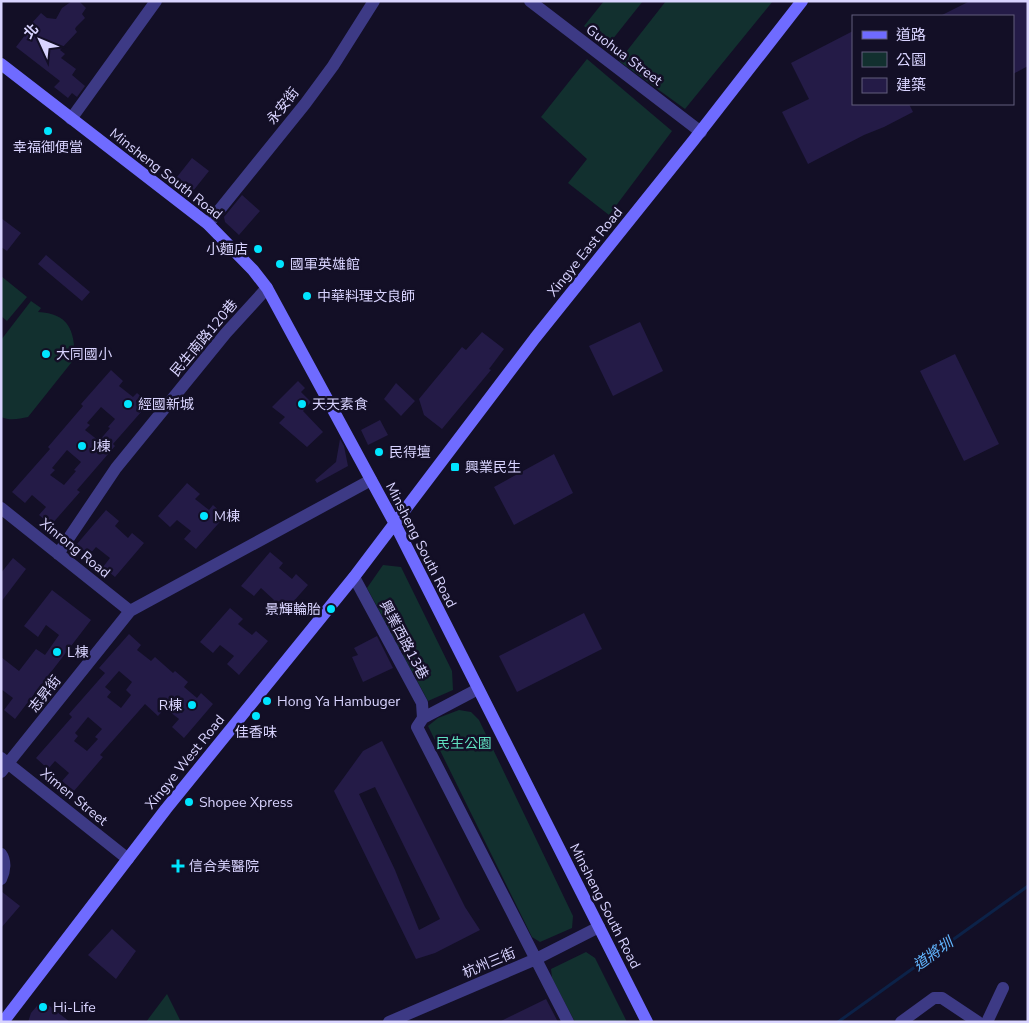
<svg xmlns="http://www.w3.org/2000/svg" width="1029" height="1023" font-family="'Nunito Sans','Noto Sans TC',sans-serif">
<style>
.green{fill:#12302f}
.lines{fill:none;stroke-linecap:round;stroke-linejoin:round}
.stream{stroke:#0c2248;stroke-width:3}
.building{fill:#241b47;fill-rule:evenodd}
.street{stroke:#3d3a85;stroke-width:12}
.secondary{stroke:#6f6bff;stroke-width:12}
.poi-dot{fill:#00e5ff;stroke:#130f26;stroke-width:2}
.labels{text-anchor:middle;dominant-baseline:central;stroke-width:5;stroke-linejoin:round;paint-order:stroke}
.street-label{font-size:14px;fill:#d9d4ff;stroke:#130f26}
.poi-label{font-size:14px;fill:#d9d4ff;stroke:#130f26;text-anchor:start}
.park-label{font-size:14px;fill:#5fe0c0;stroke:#130f26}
.water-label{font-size:15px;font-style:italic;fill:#62b6ff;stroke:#130f26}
</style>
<rect width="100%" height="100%" fill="#130f26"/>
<!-- green -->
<path class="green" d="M604,1H643L608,45L584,26Z
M666,1H773L685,109L619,61Z
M587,59L672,131L609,215L568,183L587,159L541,117Z
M1,276L27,297L7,321L1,316Z
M31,301L41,308L38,312C69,314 74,329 75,358L28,417C19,419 10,421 1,417V340Z
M383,565L401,567L452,671L453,690L428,701L367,588Z
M459,710L471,712L479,720L573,916L572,928L540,942L532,937L428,726L438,718Z
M586,952L595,958L627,1022H575L552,978L551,969Z
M167,994L181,1022H146Z"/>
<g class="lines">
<!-- stream -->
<path class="stream" d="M838,1022L1028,886"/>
</g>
<!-- building -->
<path class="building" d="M72,1H79L86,8L82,14L85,18L76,27L75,29L77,32L60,50L65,54L61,58L76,69L72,75L85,86L77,97L72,93L68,98L54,87L60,81L16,47L32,26L31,24L41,13L47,18L56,19L62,8Z
M970,1H1028V66L1013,74V16H940Z
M853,31V104H909L913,112L884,127L864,135L808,164L782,112L809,99L791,63Z
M192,158L209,171L193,191L177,177Z
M242,195L260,211L239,235L225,222L224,217Z
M1,218L21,233L7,251L1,247Z
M46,255L90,292L82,301L38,264Z
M640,322L663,371L613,396L589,346Z
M482,332L504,349L489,369L491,370L442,429L424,415L419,399L462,347L466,350Z
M955,354L999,444L964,461L920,371Z
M111,370L123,381L119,386L133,397L137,393L149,403L113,444L115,446L77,490L80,492L51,525L39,515L46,507L32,495L25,503L12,492L50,449L48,447L83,406L81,404ZM101,407L115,419L108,427L110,428L99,441L85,430L90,425L87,423ZM67,450L81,462L74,470L76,471L64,485L50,475L55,470L52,468Z
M298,381L305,388L301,392L311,402L303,411L323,432L307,447L279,423L285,417L272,407Z
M396,383L415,401L401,416L384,399Z
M380,420L388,435L368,445L361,430Z
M340,439L344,446L348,466L317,483L315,480L336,462Z
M554,454L573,493L514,525L494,487Z
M187,483L200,494L195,499L209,510L213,505L225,516L196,549L184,539L191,531L177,520L170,527L158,516Z
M106,510L119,521L115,526L128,538L132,533L144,543L115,577L103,567L110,558L96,547L89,555L77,544Z
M270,552L283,563L279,568L292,579L296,574L308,585L279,618L267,608L274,600L261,588L254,596L241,586Z
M13,558L26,569L1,602V573Z
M52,590L91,620L15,719L4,710L13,698L1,689V657L19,671L36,649L45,655L59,635L46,625L38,637L24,626Z
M230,608L243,619L238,624L252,635L256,631L268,641L239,675L227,664L234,656L220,645L213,653L200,642Z
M584,613L602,649L517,692L499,656Z
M129,634L141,645L137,650L151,661L155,657L173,673L175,671L188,682L184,687L197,698L201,693L213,704L184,738L172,727L179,719L165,708L158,716L145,704L100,755L103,757L74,791L62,781L69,773L55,761L48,769L36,758L72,717L69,714L105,673L99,668ZM119,671L132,682L126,690L131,695L121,708L107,697L111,692L105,687ZM88,717L102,729L95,737L98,739L87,751L74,741L78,736L75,733Z
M377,636L393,668L363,682L352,657L358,655L354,648Z
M382,741L465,907L480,930L435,953L416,959L334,791L363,751ZM375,787L440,919L419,930L395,870L359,794Z
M1,891L20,906L1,928Z
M112,929L136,951L116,979L88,955Z
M546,999L558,1022H499Z
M42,1000L70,1022H28L31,1013Z"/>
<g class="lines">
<!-- street -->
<path class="street" d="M530,1L701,132
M71,119L156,1
M208,224L305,104L333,66L374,1
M1,508L130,611
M58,554L116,468L226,333L267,288
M354,577L422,703L423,718
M478,689L423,718L417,727L568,1022
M1,758L128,859
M1,772L130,611L371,480
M1,854C6,861 5,871 1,879
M389,1022L536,959L599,927
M901,1022L934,998H942L978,1022
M987,1022L1003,988"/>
<!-- secondary -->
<path class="secondary" d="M1,64L208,224L253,270L267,288L395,524L647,1022
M3,1022L166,809L354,577L535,338L693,141L802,1"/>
</g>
<!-- markers -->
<g class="poi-dot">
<circle cx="48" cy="131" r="5"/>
<circle cx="258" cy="249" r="5"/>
<circle cx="280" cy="264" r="5"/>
<circle cx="307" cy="296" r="5"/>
<circle cx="46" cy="354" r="5"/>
<circle cx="128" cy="404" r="5"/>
<circle cx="302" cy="404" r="5"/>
<circle cx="82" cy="446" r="5"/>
<circle cx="379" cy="452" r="5"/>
<rect x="450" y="462" width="10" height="10" rx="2.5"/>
<circle cx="204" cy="516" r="5"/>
<circle cx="331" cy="609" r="5"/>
<circle cx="57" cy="652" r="5"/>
<circle cx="267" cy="701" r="5"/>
<circle cx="192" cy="705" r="5"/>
<circle cx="256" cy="716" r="5"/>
<circle cx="189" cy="802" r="5"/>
<path d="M175.5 858.5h5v5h5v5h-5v5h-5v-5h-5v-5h5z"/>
<circle cx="43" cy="1007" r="5"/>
</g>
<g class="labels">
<!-- street labels -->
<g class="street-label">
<text transform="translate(624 55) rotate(37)">Guohua Street</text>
<text transform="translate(283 106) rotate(-52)">永安街</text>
<text transform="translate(166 174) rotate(38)">Minsheng South Road</text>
<text transform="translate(585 252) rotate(-51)">Xingye East Road</text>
<text transform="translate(204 338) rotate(-50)">民生南路120巷</text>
<text transform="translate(421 545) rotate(63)">Minsheng South Road</text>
<text transform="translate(75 548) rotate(39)">Xinrong Road</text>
<text transform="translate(404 640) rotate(62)">興業西路13巷</text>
<text transform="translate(45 694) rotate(-52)">志昇街</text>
<text transform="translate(185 762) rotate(-51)">Xingye West Road</text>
<text transform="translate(74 797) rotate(39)">Ximen Street</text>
<text transform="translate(605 906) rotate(63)">Minsheng South Road</text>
<text transform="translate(489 963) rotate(-23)">杭州三街</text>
</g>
<!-- poi labels -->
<g class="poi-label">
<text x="48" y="147" text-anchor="middle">幸福御便當</text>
<text x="248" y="249" text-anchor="end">小麵店</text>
<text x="290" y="264">國軍英雄館</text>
<text x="317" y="296">中華料理文良師</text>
<text x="56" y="354">大同國小</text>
<text x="138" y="404">經國新城</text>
<text x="312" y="404">天天素食</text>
<text x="92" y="446">J棟</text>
<text x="389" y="452">民得壇</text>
<text x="465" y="467">興業民生</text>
<text x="214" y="516">M棟</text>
<text x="321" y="609" text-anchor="end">景輝輪胎</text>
<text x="67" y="652">L棟</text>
<text x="277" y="701">Hong Ya Hambuger</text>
<text x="182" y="705" text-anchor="end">R棟</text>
<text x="256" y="732" text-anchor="middle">佳香味</text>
<text x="199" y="802">Shopee Xpress</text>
<text x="189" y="866">信合美醫院</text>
<text x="53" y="1007">Hi-Life</text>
</g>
<!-- park labels -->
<g class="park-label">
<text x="464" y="743">民生公園</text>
</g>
<!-- water labels -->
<g class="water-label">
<text transform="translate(933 954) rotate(-36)">道將圳</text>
</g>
</g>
<!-- border -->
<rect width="1029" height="1023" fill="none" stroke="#d9d4ff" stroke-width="5"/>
<!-- legend -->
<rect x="852" y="15" width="162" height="90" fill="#130f26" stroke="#625e7d"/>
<rect x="862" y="31" width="25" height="8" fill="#6f6bff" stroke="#625e7d"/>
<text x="896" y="40" font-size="15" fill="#d9d4ff">道路</text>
<rect x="862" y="52" width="25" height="15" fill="#12302f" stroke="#625e7d"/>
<text x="896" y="65" font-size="15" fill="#d9d4ff">公園</text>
<rect x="862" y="78" width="25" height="15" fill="#241b47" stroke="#625e7d"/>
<text x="896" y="90" font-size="15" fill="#d9d4ff">建築</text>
<!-- north arrow -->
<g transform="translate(40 40) rotate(314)" stroke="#130f26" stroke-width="4" paint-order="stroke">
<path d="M0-4L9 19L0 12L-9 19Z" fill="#d9d4ff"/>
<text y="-8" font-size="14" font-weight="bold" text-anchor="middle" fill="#d9d4ff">北</text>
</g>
</svg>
